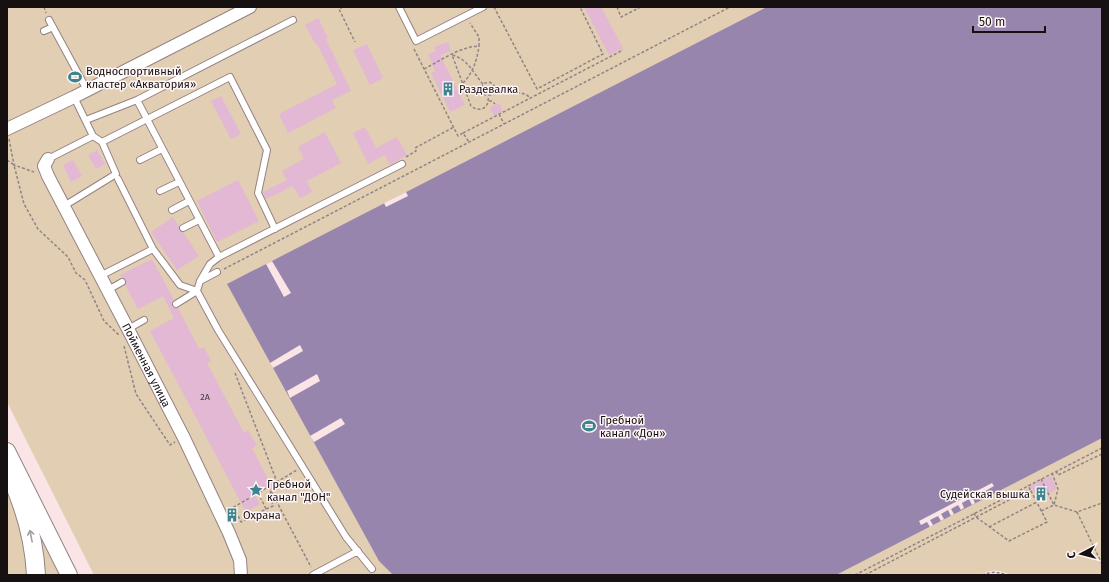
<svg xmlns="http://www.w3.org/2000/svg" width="1109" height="582" font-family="'Fira Sans',sans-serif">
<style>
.green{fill:#e2ceb2}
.water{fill:#9785ad}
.pier{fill:#fae4e6}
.building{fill:#e2b8d5}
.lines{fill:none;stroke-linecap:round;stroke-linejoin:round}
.lane-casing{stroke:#968285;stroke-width:8}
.street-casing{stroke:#968285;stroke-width:14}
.secondary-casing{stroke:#968285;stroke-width:18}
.primary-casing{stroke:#968285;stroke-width:20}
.path{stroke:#928385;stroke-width:1.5;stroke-dasharray:3 2;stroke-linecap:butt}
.lane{stroke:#fff;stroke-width:6}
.street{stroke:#fff;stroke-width:12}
.secondary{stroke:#fff;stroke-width:16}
.primary{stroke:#fff;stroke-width:18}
.oneway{stroke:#a29fa0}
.labels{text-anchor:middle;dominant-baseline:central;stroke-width:3;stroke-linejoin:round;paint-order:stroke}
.number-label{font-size:9px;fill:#4a3a42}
.poi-label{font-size:11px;fill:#171011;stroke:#fef5f6;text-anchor:start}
.street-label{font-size:11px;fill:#171011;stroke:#fef5f6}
</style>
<rect width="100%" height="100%" fill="#fae4e6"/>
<!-- green -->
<path class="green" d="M7,7H1102V575H1011C998,569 992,569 979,575H94L7,402Z
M7,483L20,519L30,575H7Z
M36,526L61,575H43Z"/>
<!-- water -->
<path class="water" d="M767,7H1102V438L836,575H393L379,561L227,284Z"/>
<!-- pier -->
<path class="pier" d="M406,192L408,196L386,207L384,203Z
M272,261L291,293L284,297L266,264Z
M300,345L303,351L273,368L270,363Z
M317,374L320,381L290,398L287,391Z
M341,418L345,424L314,442L310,436Z
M992,483L994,486L982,493L985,498L982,499L979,494L972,497L975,503L972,505L969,499L962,503L964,508L961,510L958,505L951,509L954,514L951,516L948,510L941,514L944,519L941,521L938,516L930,520L933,525L930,527L927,522L921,525L919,521Z"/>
<!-- building -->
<path class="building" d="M584,7H601L623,48L609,55Z
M318,18L328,38L326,39L351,91L332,100L336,108L288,133L279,114L337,84L317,44L316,45L305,25Z
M448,42L451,51L440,55L465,105L450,112L431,73L435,71L428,54L436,51L434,47Z
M367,44L383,78L370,85L353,50Z
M221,96L241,134L231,139L211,101Z
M499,103L503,111L494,116L490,108Z
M365,127L376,148L397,137L407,155L390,165L385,155L368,164L353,133Z
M325,132L341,163L307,181L312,192L300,198L293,186L266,199L263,192L287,180L282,171L304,159L298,147Z
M97,150L105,164L96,169L88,155Z
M73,160L82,176L71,182L63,165Z
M238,180L259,221L217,242L197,201Z
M173,217L179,226V230L183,232L199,256L177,270L151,232Z
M152,259L174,300L172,302V306L174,308H178L199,349L204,347L211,361L207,363L244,433L248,430L257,446L252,448L271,485L254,494L260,504L246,512L150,331L174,318L163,296L138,309L125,285L126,280L120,275Z
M1051,476L1057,489L1038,499L1030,486Z"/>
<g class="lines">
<!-- lane casing -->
<g class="lane-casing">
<path id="lane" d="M399,7L416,41L483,7
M49,20L87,90
M44,31L53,27
M74,97L93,136
M137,100L219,257
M86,120L137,100L293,20
M102,142L230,77L267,150L258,193L275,229
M48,159L93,136L102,142L116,174L64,206
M140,160L162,149
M118,179L153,249L180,285L197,291
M160,191L179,182
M172,210L189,201
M183,228L199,220
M217,272L200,281L197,291L218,330L346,537L372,569
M100,276L153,249
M200,281L210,264L219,257L402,164
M108,290L122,282
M176,304L197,291
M128,329L144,320
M313,575L358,551"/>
</g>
<!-- street casing -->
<g class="street-casing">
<g id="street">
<path d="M7,129L74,97L250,7"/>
<path id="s1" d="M48,159L44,166L48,176L128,329L184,438L229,533L240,560L241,575"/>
</g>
</g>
<!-- secondary casing -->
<g class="secondary-casing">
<path id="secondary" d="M7,451L69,575"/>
</g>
<!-- primary casing -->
<g class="primary-casing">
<path id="primary" d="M7,468C24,503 34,536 36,575"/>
</g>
<!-- path -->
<path class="path" d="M44,7L46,13
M343,7L339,9L355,42
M494,7L537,89L603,54L580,7
M617,7L621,17L641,7
M414,49L458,136L463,133L469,142
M424,69C442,60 459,47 479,46V37L470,23
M463,83C473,73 477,60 479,46
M483,84C473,73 468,59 452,55L471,106C480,113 490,108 488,96
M494,92L495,87C492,82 488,81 483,84L481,90L485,95H491L494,92C505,94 523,89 530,98
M489,101H492L495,104
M499,114L504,124
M463,133L623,50
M9,139L14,165L34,172
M406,157L416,151L415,148L454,127
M7,160L14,165L24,204L38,229L68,257L76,273L85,280L104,321L119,335
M224,269L730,7
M124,346L136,394L170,445L175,442
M235,373L277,482
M1056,471L1058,475L1102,454
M1041,479L1054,505L1077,512L1102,503
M269,487L311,567
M234,507L241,522L266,509L258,492
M266,509L273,506L270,489
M229,510L297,470
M248,511L251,517
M1041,511L1054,505L1058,489L1052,473
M1077,512L1102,564
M974,513L976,517L1009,541L1047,522L1030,489
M989,527L1037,502
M855,575L1102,448
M865,575L1030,489L1028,485
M982,575C991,572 997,571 1006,575"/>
<!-- lane -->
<use href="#lane" class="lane"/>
<!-- street -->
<use href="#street" class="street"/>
<!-- secondary -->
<use href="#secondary" class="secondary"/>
<!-- primary -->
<use href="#primary" class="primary"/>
</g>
<!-- one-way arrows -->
<defs><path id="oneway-shaft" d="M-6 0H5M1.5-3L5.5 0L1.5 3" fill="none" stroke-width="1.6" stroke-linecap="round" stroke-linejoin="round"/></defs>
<use class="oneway" href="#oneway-shaft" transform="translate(31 536) rotate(-101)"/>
<!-- icons -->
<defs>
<g id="stadium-bare" transform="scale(1.08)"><path d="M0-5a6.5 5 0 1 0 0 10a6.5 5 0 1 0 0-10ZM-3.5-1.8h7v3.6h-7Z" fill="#3d848e" stroke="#fef5f6" stroke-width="2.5" paint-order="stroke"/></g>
<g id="building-bare" transform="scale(1.08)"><path d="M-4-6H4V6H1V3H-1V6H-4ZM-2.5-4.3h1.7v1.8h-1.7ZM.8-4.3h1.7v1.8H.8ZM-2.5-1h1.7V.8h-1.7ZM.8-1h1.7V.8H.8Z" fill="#3d848e" stroke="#fef5f6" stroke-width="2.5" paint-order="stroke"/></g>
<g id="sight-bare" transform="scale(1.08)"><path d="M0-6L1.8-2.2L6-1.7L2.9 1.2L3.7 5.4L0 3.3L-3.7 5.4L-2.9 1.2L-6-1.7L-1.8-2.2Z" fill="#3d848e" stroke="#fef5f6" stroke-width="2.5" paint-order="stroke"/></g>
</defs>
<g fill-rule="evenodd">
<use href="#stadium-bare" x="75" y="77"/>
<use href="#building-bare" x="448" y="89"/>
<use href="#stadium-bare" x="589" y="426"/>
<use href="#sight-bare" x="256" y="490"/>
<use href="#building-bare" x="1041" y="494"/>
<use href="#building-bare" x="232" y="515"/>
</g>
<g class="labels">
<!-- number labels -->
<g class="number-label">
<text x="205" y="397">2А</text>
</g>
<!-- poi labels -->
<g class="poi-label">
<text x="86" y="71">Водноспортивный<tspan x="86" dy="13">кластер «Акватория»</tspan></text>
<text x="459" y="89">Раздевалка</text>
<text x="600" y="420">Гребной<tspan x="600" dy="13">канал «Дон»</tspan></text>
<text x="267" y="484">Гребной<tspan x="267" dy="13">канал "ДОН"</tspan></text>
<text x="1030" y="494" text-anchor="end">Судейская вышка</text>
<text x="243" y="515">Охрана</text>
</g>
<!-- street labels -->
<g class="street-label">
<text stroke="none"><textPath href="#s1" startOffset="232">Пойменная улица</textPath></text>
</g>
</g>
<!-- border -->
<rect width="1109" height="582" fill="none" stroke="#171011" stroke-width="16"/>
<!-- north arrow -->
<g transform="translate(1081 554) rotate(263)" stroke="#fef5f6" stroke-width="3" paint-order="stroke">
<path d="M0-3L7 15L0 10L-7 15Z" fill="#171011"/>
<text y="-6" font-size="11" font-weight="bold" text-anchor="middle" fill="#171011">С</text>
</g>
<!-- scale -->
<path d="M973 26v6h72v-6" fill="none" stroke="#171011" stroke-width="2"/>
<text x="979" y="26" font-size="12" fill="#171011" stroke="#fef5f6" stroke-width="3" paint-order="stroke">50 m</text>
</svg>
